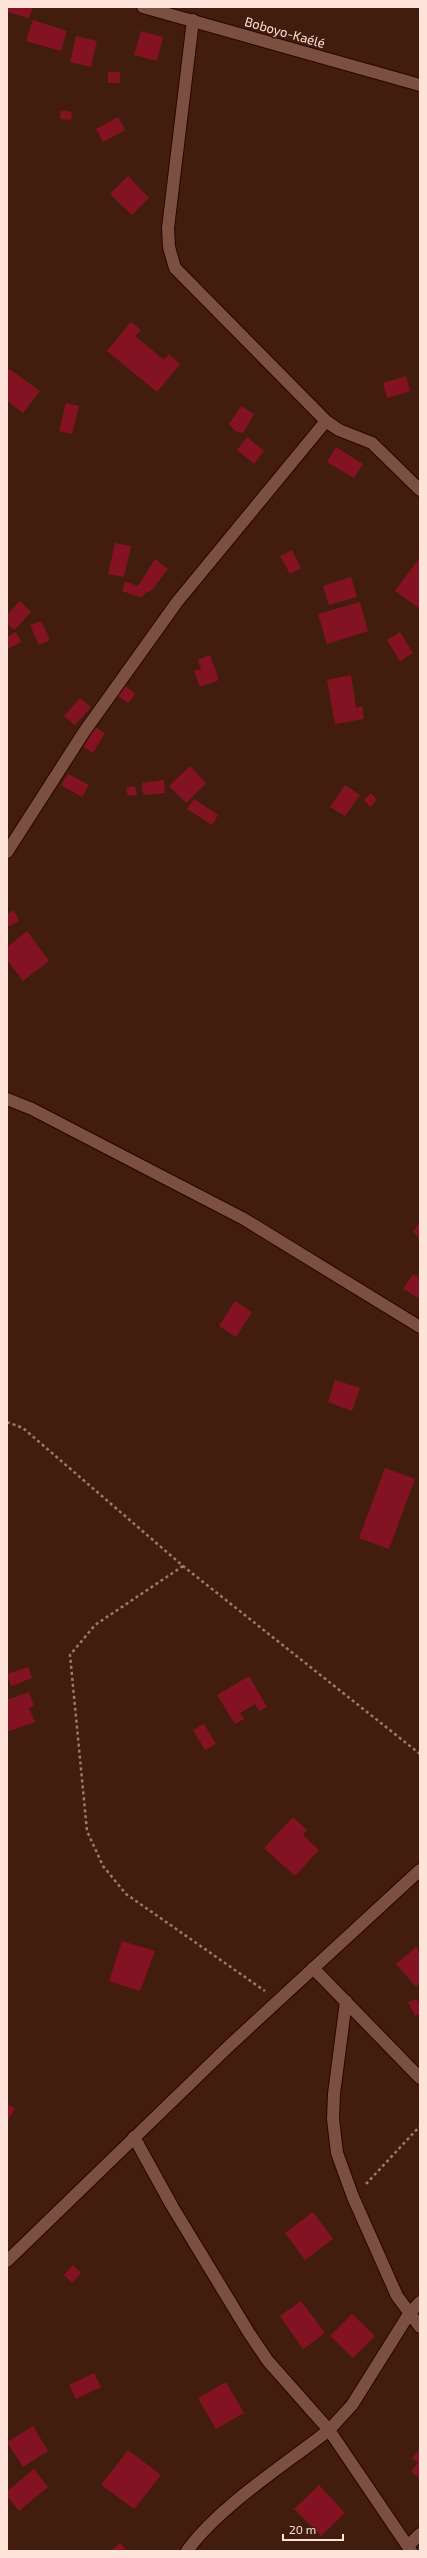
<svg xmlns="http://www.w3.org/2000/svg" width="427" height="2558" font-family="'Exo 2',sans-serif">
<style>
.building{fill:#831322}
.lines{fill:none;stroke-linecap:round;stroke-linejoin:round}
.street-casing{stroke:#270500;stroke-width:14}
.secondary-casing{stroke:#270500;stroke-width:14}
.path{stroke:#9a7a6d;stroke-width:2.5;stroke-dasharray:3 3;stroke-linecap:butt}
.street{stroke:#7b5041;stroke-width:12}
.secondary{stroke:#7b5041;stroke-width:12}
.labels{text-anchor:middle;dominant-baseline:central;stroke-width:4;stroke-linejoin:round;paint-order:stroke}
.street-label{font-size:13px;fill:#fde3d9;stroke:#421d0e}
</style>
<rect width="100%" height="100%" fill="#421d0e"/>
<!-- building -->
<path class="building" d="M7,7H33L29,18L7,12Z
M33,20L67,31L61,51L26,41Z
M141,31L163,37L157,61L134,55Z
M76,36L97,41L91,67L70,62Z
M108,72H120V83H108Z
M61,110L72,112L71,120L60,119Z
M118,117L125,130L103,142L96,129Z
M128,176L149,198L132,215L110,194Z
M131,322L141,330L135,336L164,360L169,354L180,364L157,392L107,351Z
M9,369L40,391L23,413L7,401V372Z
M406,376L410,391L387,398L383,383Z
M66,403L79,406L72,434L59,431Z
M241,406L254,414L243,433L235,431L229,424Z
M247,437L264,451L254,464L237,450Z
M336,447L363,464L354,478L327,462Z
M115,543L131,546L124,577L108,574Z
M292,550L301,568L290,574L280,556Z
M420,557V609L395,591Z
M155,559L168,569L151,591L145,593L142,598L122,591L125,581L138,586Z
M351,577L357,597L329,605L323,586Z
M20,601L31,612L14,630L7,624V615Z
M360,602L368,631L327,644L318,614Z
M41,621L50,640L39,645L30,625Z
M16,632L21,642L7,649V637Z
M400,632L413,653L400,661L387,640Z
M210,655L219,680L200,687L194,671L201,669L198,660Z
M351,675L356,708L362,706L364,719L335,724L327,680Z
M126,686L135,694L128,703L118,696Z
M80,698L91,707L75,725L64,716Z
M95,727L105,733L93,753L83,747Z
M190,766L206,783L186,803L169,786Z
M68,774L89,785L82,797L61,785Z
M164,780L165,793L143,795L142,783Z
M345,785L360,795L345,816L330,807Z
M135,786L137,795L128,796L126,788Z
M371,793L377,800L370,807L364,800Z
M194,799L218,815L212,825L187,809Z
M14,910L19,921L7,927V914Z
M27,931L49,961L23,981L7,960V947Z
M420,1222V1238L413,1232Z
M413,1274L420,1278V1299L403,1289Z
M235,1301L252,1312L236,1337L219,1326Z
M335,1380L360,1388L352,1411L328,1402Z
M385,1468L415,1479L389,1549L359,1538Z
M28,1667L32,1678L11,1686L7,1674Z
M249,1676L267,1707L259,1711L255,1704L240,1713L244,1719L235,1724L217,1695Z
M29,1692L34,1706L29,1708L35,1722L7,1732V1700Z
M204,1724L216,1744L205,1750L193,1730Z
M293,1817L307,1830L303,1835L319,1850L295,1876L264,1848Z
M122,1941L155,1951L140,1991L109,1981Z
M416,1947L420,1952V1983L416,1987L396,1964Z
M417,1999L420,2006V2014L415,2016L408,2002Z
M7,2104L15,2108L7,2122Z
M313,2212L333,2239L305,2260L285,2233Z
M73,2265L81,2273L72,2283L64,2275Z
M301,2301L325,2333L303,2349L280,2316Z
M352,2314L375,2336L353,2358L330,2336Z
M94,2373L101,2387L76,2399L69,2385Z
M226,2382L244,2413L216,2429L198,2398Z
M33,2426L48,2451L23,2467L7,2442Z
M128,2450L161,2475L134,2509L101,2485Z
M420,2450V2479L411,2471L418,2463L412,2458Z
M34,2469L48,2487L19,2511L7,2496V2491Z
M319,2485L345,2513L321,2536L294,2509Z
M120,2543L127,2551H111Z"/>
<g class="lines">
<!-- street casing -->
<g class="street-casing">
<path id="street" d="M193,20L168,228L169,247L175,268L326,421L339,430L372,443L420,490
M7,852L84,732L177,602L326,421
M7,1099L32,1109L244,1219L420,1327
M313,1968L420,2078
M346,2001L334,2094L333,2119L337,2153L353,2197L397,2296L420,2327
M134,2137L172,2206L249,2333L268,2361L329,2430L411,2551
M408,2546L420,2534
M187,2551C218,2507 286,2464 329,2430L352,2405L409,2314L420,2302"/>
</g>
<!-- secondary casing -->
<g class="secondary-casing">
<path id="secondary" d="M143,7L420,85
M7,2261L229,2046L420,1870"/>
</g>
<!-- path -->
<path class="path" d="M7,1422L23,1428L183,1566L420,1754
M183,1566L95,1625L70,1655L87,1831L103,1866L126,1894L265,1991
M366,2184L420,2126"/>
<!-- street -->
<use href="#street" class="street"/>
<!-- secondary -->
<use href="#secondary" class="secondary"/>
</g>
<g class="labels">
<!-- street labels -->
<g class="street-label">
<text transform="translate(285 32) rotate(16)">Boboyo-Kaélé</text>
</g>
</g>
<!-- border -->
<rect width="427" height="2558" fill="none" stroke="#fde3d9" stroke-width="16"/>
<!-- scale -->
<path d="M283 2534v6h60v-6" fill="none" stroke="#fde3d9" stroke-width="2"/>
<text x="289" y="2534" font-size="12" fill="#fde3d9" stroke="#421d0e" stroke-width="3" paint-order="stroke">20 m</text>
</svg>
